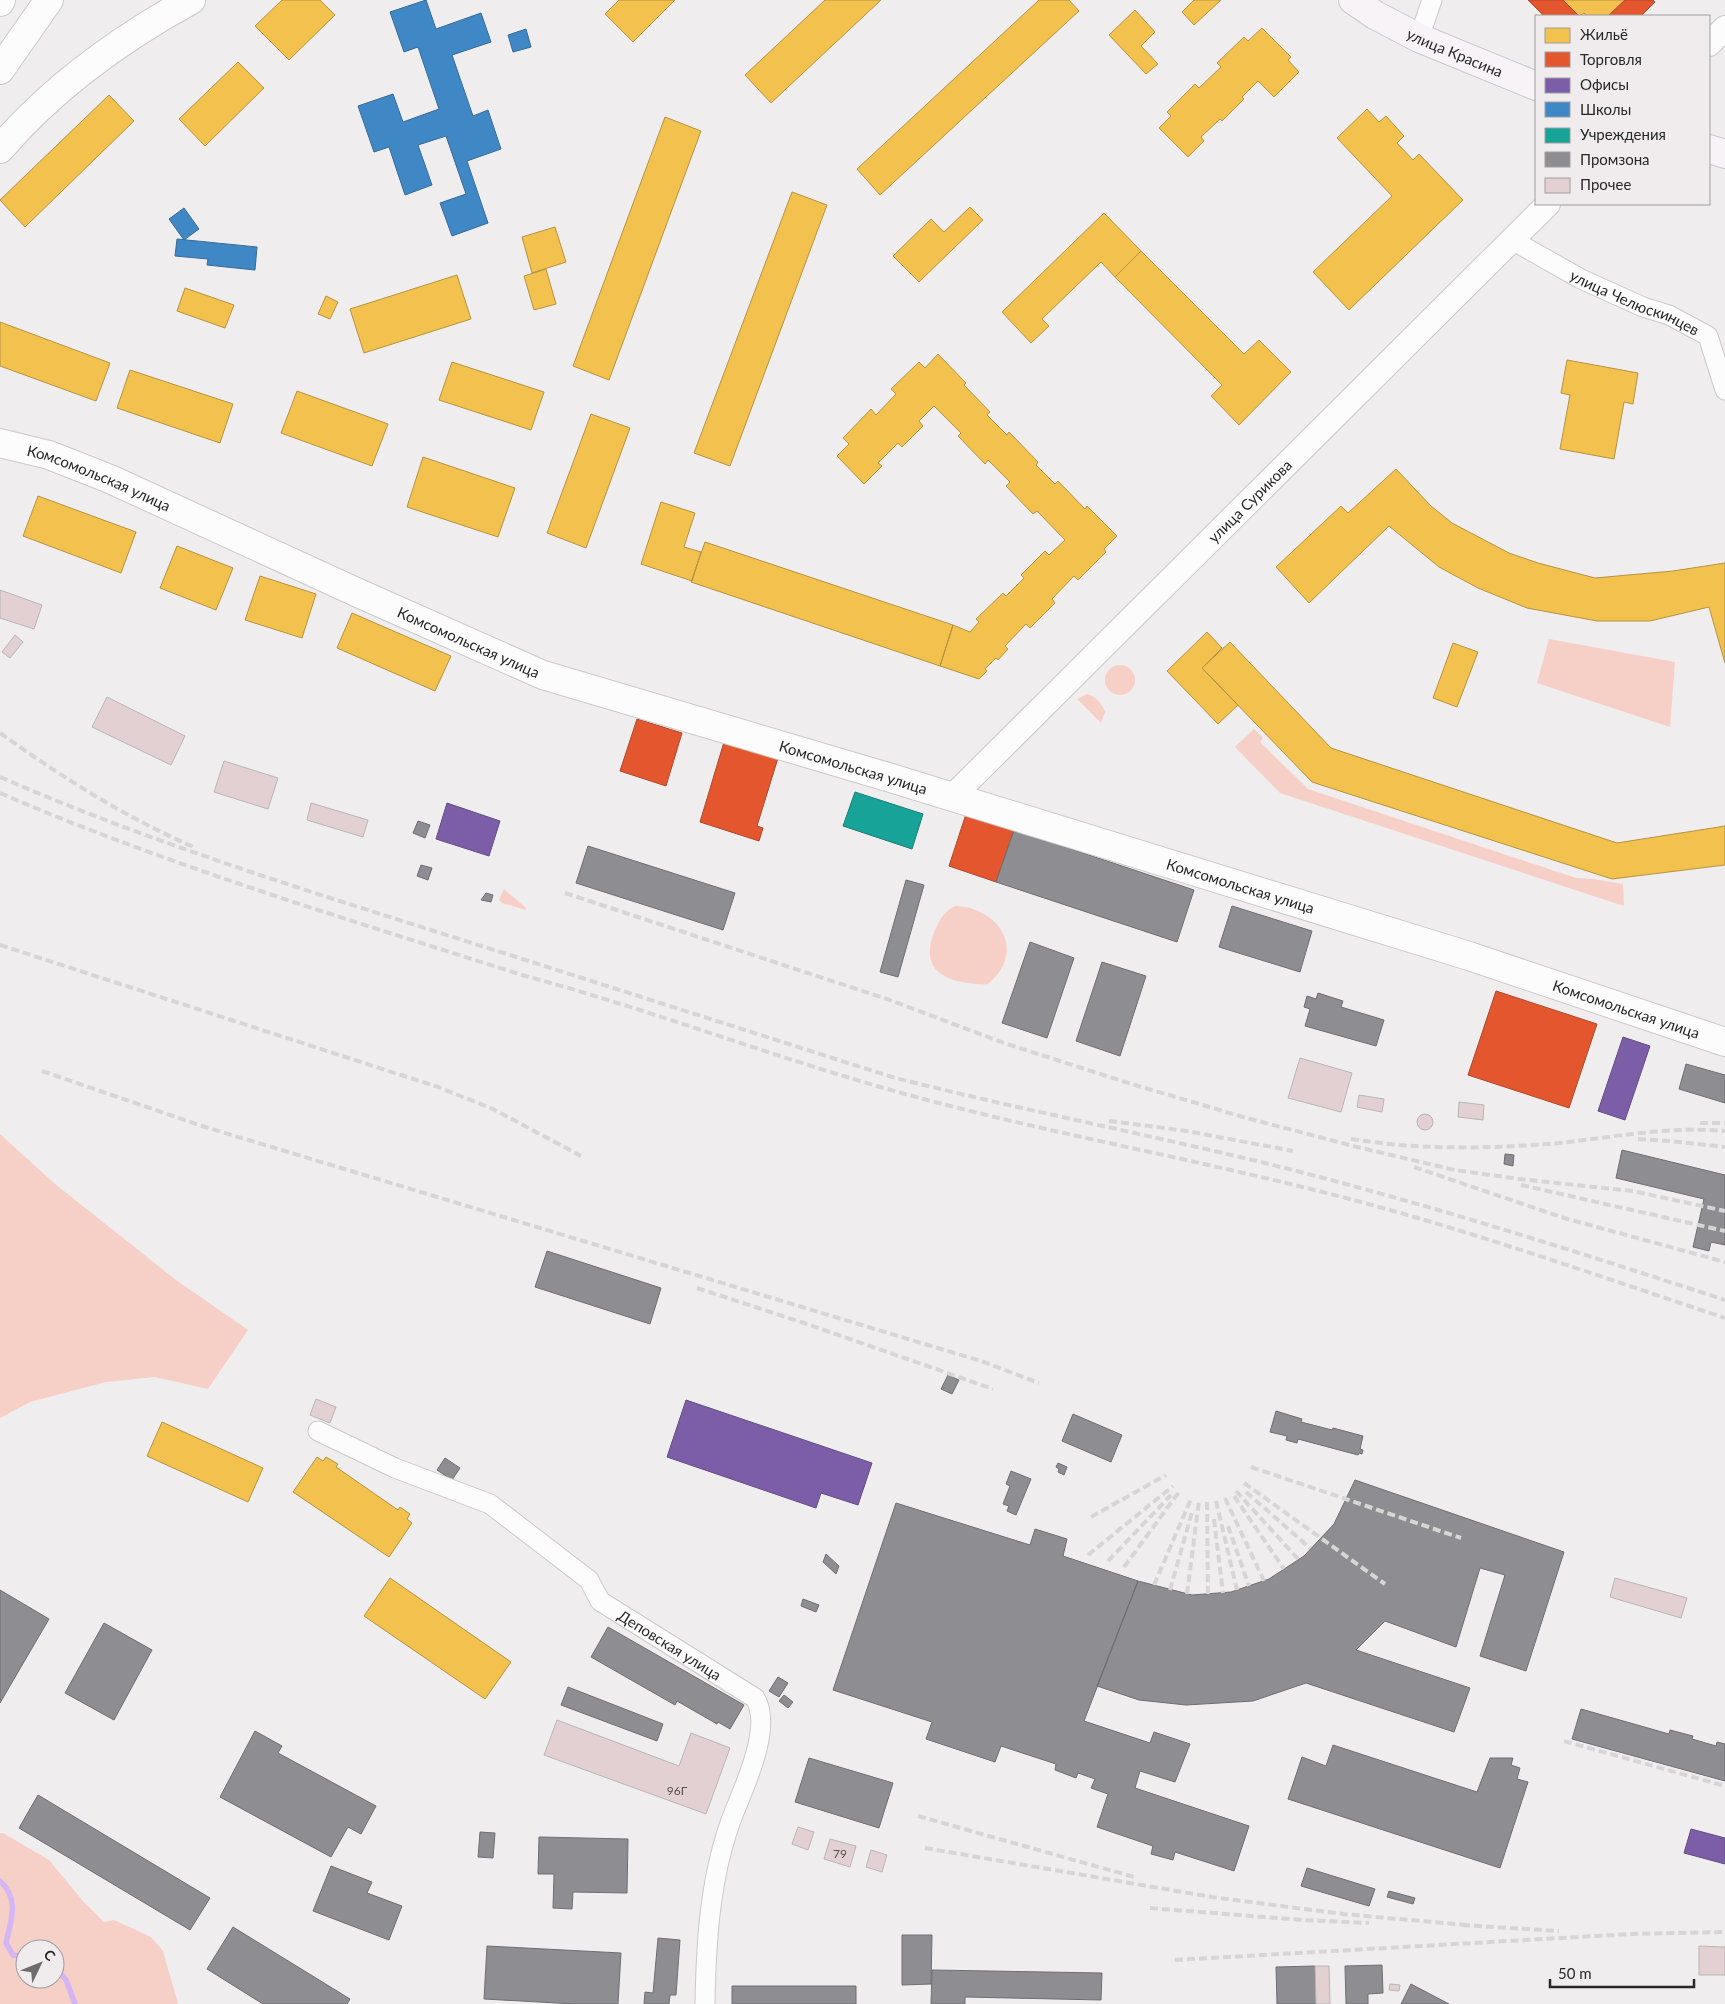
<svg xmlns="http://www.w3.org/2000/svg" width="1725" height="2004" font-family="Lato,sans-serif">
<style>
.green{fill:#f6cfc7;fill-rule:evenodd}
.homes{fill:#f2c14e;stroke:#b59342}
.shops{fill:#e4572e;stroke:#ac492c}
.offices{fill:#7b5ea7;stroke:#624e81}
.schools{fill:#3f88c5;stroke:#386b96}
.public{fill:#17a398;stroke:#1c7e76}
.industry{fill:#8d8d92;stroke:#6f6e72}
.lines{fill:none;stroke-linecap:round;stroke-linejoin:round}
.stream{stroke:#d5b6f4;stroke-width:5.5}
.building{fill:#e2d0d2;stroke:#b8b6b7}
.minor-casing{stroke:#cbc9ca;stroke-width:21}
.tertiary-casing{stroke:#cbc9ca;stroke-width:26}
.secondary-casing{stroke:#cbc9ca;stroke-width:30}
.primary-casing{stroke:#cac9c9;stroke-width:30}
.minor{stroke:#fdfcfc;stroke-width:19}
.tertiary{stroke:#fdfcfc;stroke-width:24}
.secondary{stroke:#fdfcfc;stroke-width:28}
.primary{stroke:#f8f3f7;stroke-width:28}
.rail{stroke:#d7d6d7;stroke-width:4;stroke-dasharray:8 4;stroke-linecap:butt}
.labels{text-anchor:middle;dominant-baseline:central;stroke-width:5;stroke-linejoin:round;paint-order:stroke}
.number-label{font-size:12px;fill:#565152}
.street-label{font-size:15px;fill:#282727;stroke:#f0ecee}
</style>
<rect width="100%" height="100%" fill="#efedee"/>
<!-- green -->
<path class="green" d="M1549,639L1675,662L1670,727L1537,683Z
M1105 680a15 15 0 1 1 30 0a15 15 0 1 1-30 0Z
M1087,694C1096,697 1102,703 1105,712L1101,723L1077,699Z
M1254,729L1263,738L1260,742L1308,789L1576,878L1593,879L1623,884L1624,906L1280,793L1235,747Z
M504,889L525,907L526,910L502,903L499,900Z
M956,906C1000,908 1027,952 988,984C979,985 971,983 962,982C927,975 923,953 938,924C942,916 947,909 956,906Z
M0,1134L55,1184L176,1280L248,1330L208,1389L155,1377L106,1382L30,1402L0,1418Z
M0,1833H3L49,1860L83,1901L104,1922L114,1920L151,1937L163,1951L178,2004H0ZM25,1949H55V1979H25Z"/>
<!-- homes -->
<path class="homes" d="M282,0H320L335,15L289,60L255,26Z
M619,0H675L633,42L605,14Z
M825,0H881L771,103L745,75Z
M1039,0H1069L1079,11L880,195L857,169Z
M1194,0H1221L1194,25L1182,12Z
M1563,0H1625L1608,16H1587L1584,13L1579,16Z
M1135,10L1155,32L1141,46L1158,64L1146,74L1109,35Z
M1262,28L1291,57L1288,60L1299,72L1274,97L1258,81L1242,97L1244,99L1222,121L1220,119L1201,137L1204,141L1188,157L1159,128L1171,116L1167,112L1195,84L1199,88L1221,67L1217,63L1244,37L1248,41Z
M238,62L264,88L205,146L179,119Z
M109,95L134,121L25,227L0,200Z
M1367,109L1379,122L1386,116L1404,136L1397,143L1413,160L1419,154L1463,200L1349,310L1313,272L1392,196L1337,138Z
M665,117L701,131L609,380L573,366Z
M792,192L827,205L730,466L694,453Z
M970,207L983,220L919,282L893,256L931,219L944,232Z
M1104,213L1141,251L1115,277L1101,262L1042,319L1049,326L1031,343L1002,312Z
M555,227L566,262L532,273L522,237Z
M1141,251L1244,354L1259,340L1291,372L1239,425L1211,396L1222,385L1115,277Z
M546,269L556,304L534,310L524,276Z
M457,275L471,319L364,353L350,309Z
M185,288L234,305L225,328L177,311Z
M326,296L338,302L330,319L318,314Z
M0,322L110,363L96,401L0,366Z
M938,354L966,383L964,385L990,412L987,415L1007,435L1009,432L1038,462L1036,465L1055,484L1058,481L1085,509L1087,506L1117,536L1104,549L1106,552L1078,580L1074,576L1052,599L1055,603L1030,628L1026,624L1005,646L1008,649L998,660L996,658L985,669L987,671L979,679L940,666L953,625L970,632L979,622L976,619L1003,593L1006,596L1024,578L1021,575L1045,551L1049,555L1065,540L1037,511L1033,514L1006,486L1010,482L988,460L985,464L958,436L961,433L934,406L919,421L923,426L902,447L898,443L878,463L882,466L864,484L837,456L849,444L843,438L871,409L876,415L896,394L891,389L919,362L925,368Z
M1567,360L1638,373L1633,404L1624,402L1614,459L1560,449L1570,395L1561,393Z
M452,362L544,392L531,430L439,400Z
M130,370L233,404L220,443L117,408Z
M297,391L388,424L372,466L281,433Z
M591,414L630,428L586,548L547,533Z
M423,457L515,488L498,537L407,507Z
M1396,469L1431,506L1452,523L1509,553L1538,563L1595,578L1673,571L1725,563V663L1709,607L1650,621H1597L1527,608L1478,588L1439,567L1389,526L1309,603L1276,567L1341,506L1348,513Z
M38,496L136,532L121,573L23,536Z
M661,502L695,513L684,547L701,552L692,581L641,564Z
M705,542L953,625L940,666L691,582Z
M177,546L233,568L216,610L160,588Z
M260,576L316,594L302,638L245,620Z
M352,613L451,656L435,691L337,648Z
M1207,632L1222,648L1202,668L1238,705L1218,724L1167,671Z
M1230,642L1331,748L1617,843L1725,826V865L1612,879L1312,782L1202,668Z
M1453,643L1478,652L1457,707L1433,698Z
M162,1422L263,1468L248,1502L147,1456Z
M317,1457L323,1461L326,1457L338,1464L336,1467L398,1510L400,1507L410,1514L407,1519L412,1523L389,1557L293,1492Z
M390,1578L511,1662L485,1699L364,1616Z"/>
<!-- shops -->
<path class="shops" d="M1528,0H1563L1579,16H1544Z
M1625,0H1653L1655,2L1641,16H1608Z
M637,719L682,733L666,786L620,771Z
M724,742L778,758L757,826L763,828L759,841L700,822Z
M966,814L1014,830L996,882L949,866Z
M1496,991L1597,1024L1569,1108L1468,1075Z"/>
<!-- offices -->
<path class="offices" d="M447,803L500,821L489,856L436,839Z
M1623,1037L1650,1046L1625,1120L1598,1111Z
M686,1400L872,1463L858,1505L821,1493L816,1508L667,1457Z
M1691,1829L1725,1838V1864L1684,1853Z"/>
<!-- schools -->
<path class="schools" d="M426,0L436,29L481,13L491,42L452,55L473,116L488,110L501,149L467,161L488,223L452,236L440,203L466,194L446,136L418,145L432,185L405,195L389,147L374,152L358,106L393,94L403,122L439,109L418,47L404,52L390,12Z
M526,29L531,47L513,52L508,35Z
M184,208L199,229L184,240L169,219Z
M177,239L257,247L255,270L207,265L208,259L175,256Z"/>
<!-- public -->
<path class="public" d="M855,792L923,814L912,849L843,826Z"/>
<!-- industry -->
<path class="industry" d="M418,821L430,825L425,838L413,833Z
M1014,830L1194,890L1177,942L996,882Z
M588,846L735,893L723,930L576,883Z
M421,865L432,868L428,880L417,876Z
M906,880L924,885L898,977L880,972Z
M486,893L493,895L491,902L481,900Z
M1232,906L1312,931L1300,972L1219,947Z
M1030,942L1074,958L1047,1038L1002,1023Z
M1102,962L1146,976L1120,1056L1076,1041Z
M1318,993L1343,1001L1341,1007L1384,1020L1376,1046L1305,1026L1310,1009L1304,1007L1307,996L1316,999Z
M1686,1064L1725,1075V1103L1679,1089Z
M1622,1150L1725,1175V1245L1711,1242L1709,1251L1693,1247L1704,1199L1616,1178Z
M1505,1154L1514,1155L1513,1166L1504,1164Z
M547,1251L661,1288L650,1324L535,1287Z
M948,1375L959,1380L952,1394L941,1389Z
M1276,1411L1302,1419L1301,1422L1332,1430L1333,1428L1363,1436L1360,1449L1363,1450L1362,1454L1359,1453L1358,1455L1298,1439L1297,1443L1286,1440L1287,1436L1270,1432Z
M1073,1414L1122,1435L1111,1462L1062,1441Z
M445,1458L460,1468L452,1480L437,1470Z
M1058,1463L1067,1467L1064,1475L1058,1472L1059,1469L1056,1467Z
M1011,1471L1031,1479L1016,1515L1007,1511L1009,1506L1003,1504L1010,1486L1006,1484Z
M1355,1480L1564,1552L1526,1671L1480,1656L1505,1575L1480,1568L1456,1647L1385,1621L1356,1650L1470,1688L1454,1732L1306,1683L1253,1701L1186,1705L1139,1700L1097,1686L1138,1581L1192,1595L1231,1592L1269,1579L1304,1556L1334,1524Z
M896,1503L1030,1545L1035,1529L1067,1539L1063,1556L1138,1581L1084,1721L1150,1743L1154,1732L1190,1744L1175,1782L1140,1771L1135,1788L1249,1826L1234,1871L1175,1852L1173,1860L1151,1854L1153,1846L1097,1827L1108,1794L1091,1788L1095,1779L1078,1773L1076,1778L1055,1770L1056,1764L1001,1746L995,1762L926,1739L932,1722L833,1690Z
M826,1554L839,1566L836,1574L823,1562Z
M0,1590L49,1619L0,1703Z
M803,1599L819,1605L816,1612L801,1606Z
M104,1623L152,1650L114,1720L65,1693Z
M608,1627L744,1705L730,1729L718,1722L717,1724L677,1701L675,1705L591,1657Z
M778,1677L788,1683L779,1697L769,1691Z
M568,1687L663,1724L657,1741L561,1705Z
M784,1695L793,1702L788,1708L779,1701Z
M1581,1709L1669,1734L1670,1730L1693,1736L1692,1739L1716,1746L1717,1742L1725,1744V1781L1572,1739Z
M255,1731L282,1746L278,1753L376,1806L361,1834L348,1827L331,1857L220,1797Z
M1333,1745L1477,1792L1490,1758H1513L1511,1765L1520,1768L1517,1779L1528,1782L1500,1868L1288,1799L1302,1757L1326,1766Z
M809,1758L893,1783L879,1828L795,1802Z
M38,1795L210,1898L190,1930L19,1828Z
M480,1832L495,1833L493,1858L478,1857Z
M539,1837L628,1839L627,1893L573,1892L572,1909L553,1908L554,1874H538Z
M331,1866L372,1882L367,1893L402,1906L389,1940L313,1911Z
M1307,1868L1375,1889L1369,1906L1301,1886Z
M1389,1891L1415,1898L1413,1904L1387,1897Z
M233,1927L350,1999L347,2004H263L207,1969Z
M902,1935H932L931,1984L902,1985Z
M658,1938L680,1940L676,1995H670L669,2004H644L645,1992L653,1993Z
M487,1946L621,1953L618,2004H575L484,1999Z
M1382,1965L1383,1993L1368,1994V2004H1346L1345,1966Z
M1315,1966L1316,2004H1277L1276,1967Z
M932,1970L1102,1973L1101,2000L965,1997V2004H931Z
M1411,1984L1449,2004H1401Z
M732,1986H856V2004H732Z"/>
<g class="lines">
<!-- stream -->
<path class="stream" d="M0,1881C20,1899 11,1921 6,1943L13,1955L25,1957
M55,1967L66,1980L75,2004"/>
</g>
<!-- building -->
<path class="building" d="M0,590L42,605L34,629L0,618Z
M15,635L23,642L10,658L2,652Z
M107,697L185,736L171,765L92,727Z
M224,761L278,778L268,809L214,792Z
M311,803L368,820L363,837L307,820Z
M1300,1058L1352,1073L1341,1112L1288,1098Z
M1359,1095L1384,1099L1382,1112L1357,1107Z
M1459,1102L1484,1105L1483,1120L1458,1117Z
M1417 1122a8 8 0 1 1 16 0a8 8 0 1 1-16 0Z
M316,1399L336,1407L330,1423L310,1415Z
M1615,1578L1687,1598L1681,1618L1610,1597Z
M557,1720L679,1766L691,1733L730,1748L706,1814L544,1755Z
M798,1827L814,1832L808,1850L792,1844Z
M830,1839L856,1846L850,1867L824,1859Z
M871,1850L887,1855L882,1872L866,1867Z
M1699,1946L1725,1947V1975H1699Z
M1315,1966H1329L1330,2004H1316Z
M1390,1984L1400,1985L1399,1991L1389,1990Z"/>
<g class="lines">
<!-- minor casing -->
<g class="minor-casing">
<g id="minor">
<path d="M1419,38L1432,0"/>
<path id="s1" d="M1512,240L1581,279L1643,307L1669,315L1708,336L1725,390"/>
<path id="s2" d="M318,1431L395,1468L490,1504L589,1580L600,1601L755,1698C773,1727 744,1787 733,1815C710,1875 706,1941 705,2004"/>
</g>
</g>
<!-- tertiary casing -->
<g class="tertiary-casing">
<g id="tertiary">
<path d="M1709,44L1725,28"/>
<path id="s3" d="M952,797L1548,204"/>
</g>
</g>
<!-- secondary casing -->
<g class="secondary-casing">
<g id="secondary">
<path d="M0,2L1,0"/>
<path d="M0,70L49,0"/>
<path d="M0,149C53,87 120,39 191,0"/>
<path id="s4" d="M0,443L49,455L110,479L356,592L543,675L891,778L1469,956L1725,1042"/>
</g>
</g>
<!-- primary casing -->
<g class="primary-casing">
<g id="primary">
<path id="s5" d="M1353,0L1375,15L1419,38L1536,86"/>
<path d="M1709,149L1725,154"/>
</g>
</g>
<!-- minor -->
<use href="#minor" class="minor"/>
<!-- tertiary -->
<use href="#tertiary" class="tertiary"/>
<!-- secondary -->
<use href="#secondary" class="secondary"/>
<!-- primary -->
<use href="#primary" class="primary"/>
<!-- rail -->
<path class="rail" d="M0,733C62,777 126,818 196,848
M0,777C147,841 298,888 450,936C598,983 745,1030 892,1077C1021,1110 1152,1135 1281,1167C1431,1205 1578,1252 1725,1300
M0,793C169,866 347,919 522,975C660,1012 793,1065 931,1101C1083,1141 1238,1167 1390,1210C1503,1242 1614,1281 1725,1318
M565,893L887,999L1004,1043L1125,1082L1243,1117L1357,1147L1455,1170L1519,1179L1633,1191L1725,1211
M0,945L438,1087L493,1109L581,1156
M42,1071L202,1126L981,1361L1039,1383
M1109,1121L1187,1131L1293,1151
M1700,1123H1725
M1351,1139C1420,1150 1489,1149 1559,1143C1614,1137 1669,1126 1725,1131
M1638,1139L1670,1141L1725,1147
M1414,1167L1564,1218L1725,1262
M1521,1185L1725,1231
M697,1288L804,1323L993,1389
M1251,1467L1461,1538
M1244,1483L1385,1584
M1236,1491L1299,1560
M1246,1492L1310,1548
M1234,1496L1284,1569
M1225,1498L1264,1581
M1216,1501L1237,1590
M1207,1502L1208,1594
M1091,1517L1166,1475
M1214,1519L1223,1593
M1228,1526L1249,1586
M1088,1555L1173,1486
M1108,1561L1171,1495
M1124,1567L1179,1492
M1154,1585L1191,1499
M1170,1590L1192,1512
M1187,1594L1199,1501
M1564,1741L1725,1786
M918,1816L1134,1877
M925,1848L1212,1897L1343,1914L1467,1925
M1150,1908L1302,1920L1369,1923
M1462,1925L1559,1931
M1175,1960L1631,1934L1725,1932"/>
</g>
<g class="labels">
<!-- number labels -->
<g class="number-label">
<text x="677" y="1790">96Г</text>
<text x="840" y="1853">79</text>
</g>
<!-- street labels -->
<g class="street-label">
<text stroke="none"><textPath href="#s5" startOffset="115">улица Красина</textPath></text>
<text stroke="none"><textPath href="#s1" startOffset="138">улица Челюскинцев</textPath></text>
<text stroke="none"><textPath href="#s4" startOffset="105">Комсомольская улица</textPath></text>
<text stroke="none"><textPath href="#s3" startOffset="420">улица Сурикова</textPath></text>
<text stroke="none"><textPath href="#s4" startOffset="510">Комсомольская улица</textPath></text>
<text stroke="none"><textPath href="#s4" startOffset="915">Комсомольская улица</textPath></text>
<text stroke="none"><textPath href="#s4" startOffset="1320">Комсомольская улица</textPath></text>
<text stroke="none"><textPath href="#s4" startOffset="1725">Комсомольская улица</textPath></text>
<text stroke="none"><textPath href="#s2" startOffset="418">Деповская улица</textPath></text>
</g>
</g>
<!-- legend -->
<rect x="1535" y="15" width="175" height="190" fill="#f0ecee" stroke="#a09d9e"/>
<rect x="1545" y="28" width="25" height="15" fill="#f2c14e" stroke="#a09d9e"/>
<text x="1580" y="40" font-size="15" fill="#282727">Жильё</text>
<rect x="1545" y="52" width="25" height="15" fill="#e4572e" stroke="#a09d9e"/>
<text x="1580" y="65" font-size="15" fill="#282727">Торговля</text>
<rect x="1545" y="78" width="25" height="15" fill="#7b5ea7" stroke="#a09d9e"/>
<text x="1580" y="90" font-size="15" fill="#282727">Офисы</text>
<rect x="1545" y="102" width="25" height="15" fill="#3f88c5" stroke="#a09d9e"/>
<text x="1580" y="115" font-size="15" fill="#282727">Школы</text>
<rect x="1545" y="128" width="25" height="15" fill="#17a398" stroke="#a09d9e"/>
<text x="1580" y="140" font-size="15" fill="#282727">Учреждения</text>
<rect x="1545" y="152" width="25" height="15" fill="#8d8d92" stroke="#a09d9e"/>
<text x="1580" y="165" font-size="15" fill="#282727">Промзона</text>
<rect x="1545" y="178" width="25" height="15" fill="#e2d0d2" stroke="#a09d9e"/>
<text x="1580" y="190" font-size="15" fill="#282727">Прочее</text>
<!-- north arrow -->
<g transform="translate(40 1964) rotate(47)"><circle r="24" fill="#f0ecee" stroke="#a09d9e"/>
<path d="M0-4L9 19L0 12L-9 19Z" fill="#6e6c6d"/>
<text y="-8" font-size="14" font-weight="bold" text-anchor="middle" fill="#282727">С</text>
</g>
<!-- scale -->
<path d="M1550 1979v8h144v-8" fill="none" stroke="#282727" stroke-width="2.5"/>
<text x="1558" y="1979" font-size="15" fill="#282727" stroke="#f0ecee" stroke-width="4" paint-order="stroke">50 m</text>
</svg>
